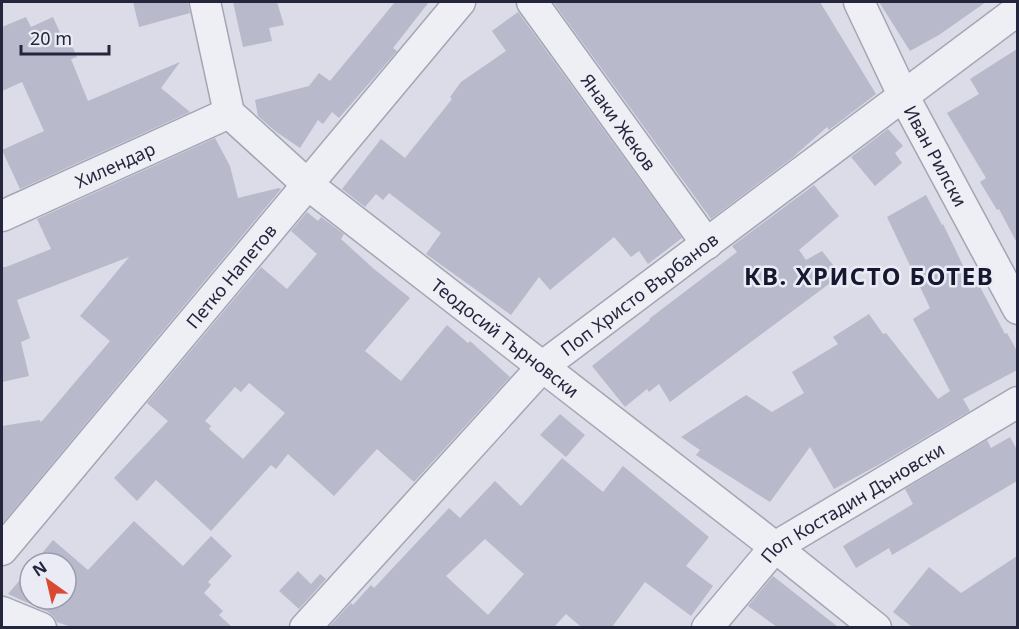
<svg xmlns="http://www.w3.org/2000/svg" width="1019" height="629" font-family="'Noto Sans',sans-serif">
<style>
.building{fill:#b8b9ca;fill-rule:evenodd}
.lines{fill:none;stroke-linecap:round;stroke-linejoin:round}
.street-casing{stroke:#a4a5b4;stroke-width:33}
.street{stroke:#eeeef5;stroke-width:30}
.labels{text-anchor:middle;dominant-baseline:central;stroke-width:5;stroke-linejoin:round;paint-order:stroke}
.street-label{font-size:18px;fill:#24263e;stroke:#eaebf5}
.district-label{font-size:24px;font-weight:bold;letter-spacing:1.5px;fill:#16182f;stroke:#eaebf5}
</style>
<rect width="100%" height="100%" fill="#dbdce7"/>
<!-- building -->
<path class="building" d="M133,2H188L190,13L139,27Z
M233,2H277L284,25L269,28L272,41L243,47Z
M395,2H429L393,48L397,51L339,118L332,112L323,124L318,120L300,148L275,131L258,116L255,100L309,86L319,73L330,81Z
M553,2H820L876,94L829,130L827,127L792,158L711,219Z
M879,2H986L939,35L910,51Z
M518,12L682,238L648,264L639,251L631,257L614,237L550,290L539,277L511,315L426,254L441,233L389,193L383,200L376,194L365,207L342,189L381,139L405,158L452,99L450,97L461,82L506,51L492,31Z
M26,17L31,27L53,17L62,37L67,34L77,57L71,59L88,101L180,62L161,88L190,112L20,189L2,150L44,131L22,82L2,91V27Z
M1017,49V243L999,209L997,210L980,182L986,178L947,113L979,94L970,79Z
M888,129L903,146L895,153L902,163L875,186L851,157Z
M215,138L230,166L238,198L279,188L281,189L2,524V426L40,420V422L43,420L110,341L80,316L129,257L17,300L30,338L21,342L29,376L2,382V267H6L51,249L37,219Z
M814,185L839,216L799,250L806,260L822,251L841,275L670,402L659,384L649,392L647,389L625,407L592,366L650,320L649,319L737,252L732,246Z
M926,195L942,225L943,224L972,284L977,281L1005,334L1007,333L1017,351V370L963,399L970,411L880,464L834,489L810,447L770,502L696,455L700,450L681,437L746,395L772,412L804,393L792,372L838,344L833,337L869,314L883,334L886,333L938,399L950,391L913,319L930,308L887,217Z
M307,212L318,221L321,217L344,234L341,239L374,269L410,298L365,351L401,381L447,325L468,343L470,341L510,377L414,482L377,449L334,496L288,454L276,469L271,465L211,531L156,480L137,501L114,478L168,421L147,403L261,267L287,289L317,254L291,231ZM249,383L285,413L243,459L209,429L211,426L205,421L235,387L241,392Z
M560,414L585,435L566,457L540,435Z
M1010,437L1017,450V481L892,555L889,548L856,568L843,546L913,504L905,489L987,440L991,448Z
M562,458L603,492L623,466L709,537L686,566L713,586L691,616L645,582L612,627L580,626L566,614L554,627H329L351,603L353,605L371,585L374,588L449,508L460,518L495,481L521,506ZM485,539L524,574L488,615L446,576Z
M134,521L183,566L211,536L232,556L208,582L211,585L204,593L223,611L219,615L232,627H71L57,622L54,617L48,612L8,594L30,568V599H66V563H34L53,540L88,570Z
M1017,556V627H912L893,612L929,567L961,593Z
M298,571L311,584L320,574L326,579L299,609L279,591Z
M773,576L838,627H777L748,606Z"/>
<g class="lines">
<!-- street casing -->
<g class="street-casing">
<g id="street">
<path id="s1" d="M205,2L229,113L307,184L775,547L876,628"/>
<path id="s2" d="M532,2L707,244"/>
<path id="s3" d="M859,2L903,95L1018,309"/>
<path id="s4" d="M2,216L229,113"/>
<path id="s5" d="M2,550L460,2"/>
<path d="M2,612L41,628"/>
<path id="s6" d="M305,628L543,366L1018,10"/>
<path id="s7" d="M707,628L775,547L1018,402"/>
</g>
</g>
<!-- street -->
<use href="#street" class="street"/>
</g>
<g class="labels">
<!-- street labels -->
<g class="street-label">
<text stroke="none"><textPath href="#s2" startOffset="148">Янаки Жеков</textPath></text>
<text stroke="none"><textPath href="#s3" startOffset="172">Иван Рилски</textPath></text>
<text stroke="none"><textPath href="#s4" startOffset="124">Хилендар</textPath></text>
<text stroke="none"><textPath href="#s5" startOffset="357">Петко Напетов</textPath></text>
<text stroke="none"><textPath href="#s6" startOffset="474">Поп Христо Върбанов</textPath></text>
<text stroke="none"><textPath href="#s1" startOffset="470">Теодосий Търновски</textPath></text>
<text stroke="none"><textPath href="#s7" startOffset="195">Поп Костадин Дъновски</textPath></text>
</g>
<!-- district labels -->
<g class="district-label">
<text x="869" y="275">КВ. ХРИСТО БОТЕВ</text>
</g>
</g>
<!-- border -->
<rect width="1019" height="629" fill="none" stroke="#24263e" stroke-width="6"/>
<!-- north arrow -->
<g transform="translate(48 581) rotate(326)"><circle r="28" fill="#eaebf5" stroke="#9b9cac" stroke-width="1.5"/>
<path d="M0-4.5L10 22L0 15L-10 22Z" fill="#da4932"/>
<text y="-9" font-size="16" font-weight="bold" text-anchor="middle" fill="#24263e">N</text>
</g>
<!-- scale -->
<path d="M21 45v9h88v-9" fill="none" stroke="#24263e" stroke-width="3"/>
<text x="30" y="45" font-size="18" fill="#24263e" stroke="#eaebf5" stroke-width="4.5" paint-order="stroke">20 m</text>
</svg>
